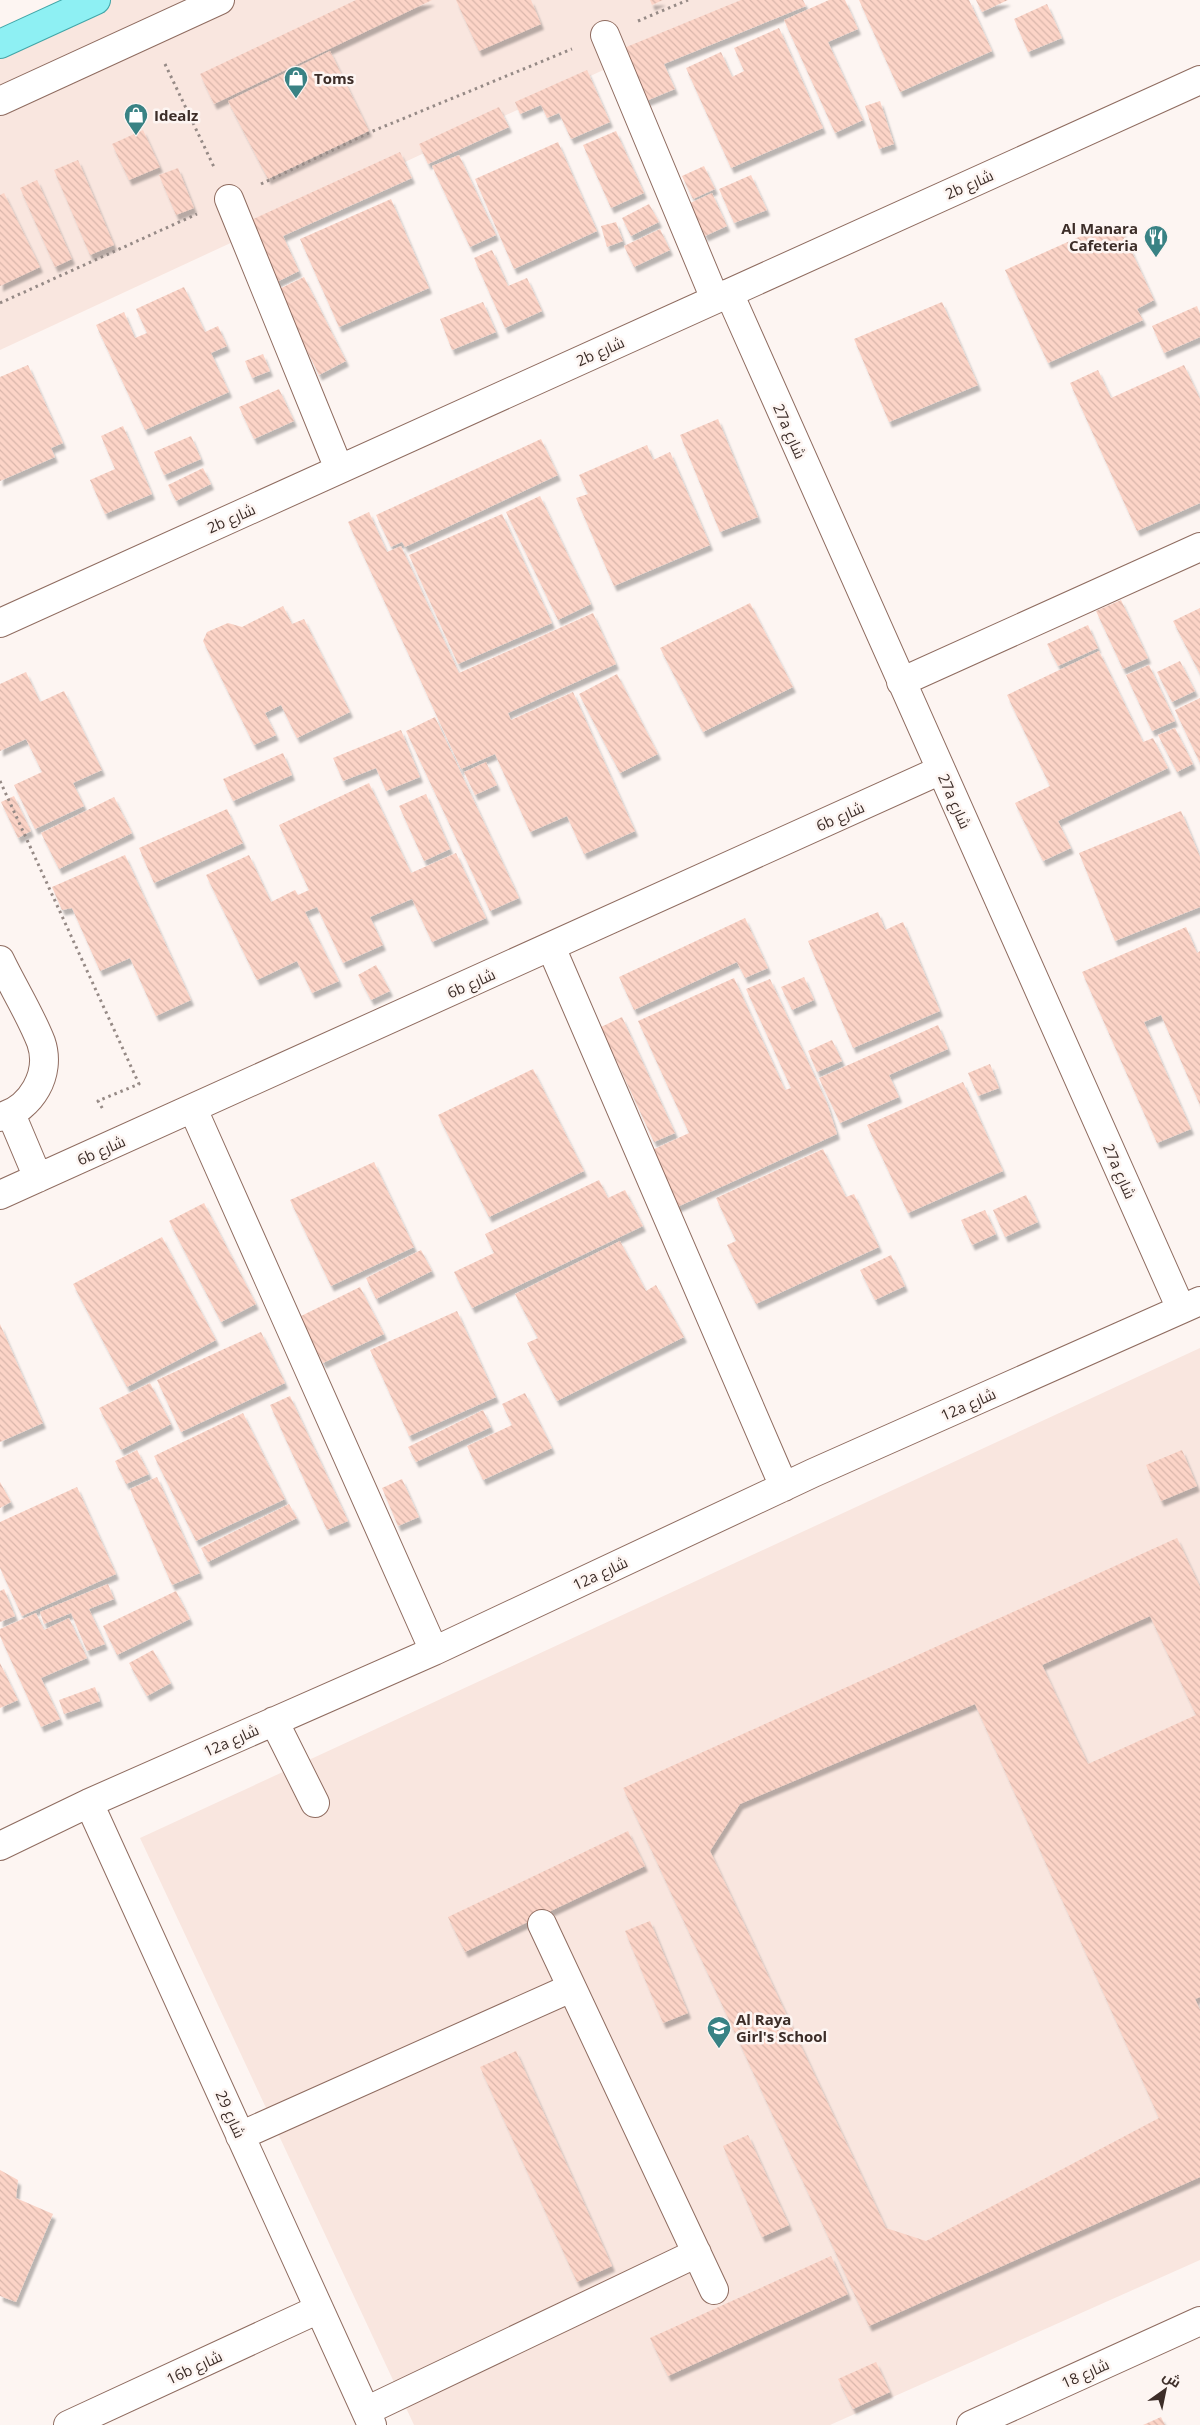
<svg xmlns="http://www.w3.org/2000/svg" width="1200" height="2425" font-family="'Open Sans',Cairo,sans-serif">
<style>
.built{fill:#f9e6df}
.building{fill:url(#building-back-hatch);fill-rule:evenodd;filter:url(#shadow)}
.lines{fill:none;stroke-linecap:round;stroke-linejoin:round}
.minor-casing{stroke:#8f6c60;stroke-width:30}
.major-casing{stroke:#41a5a7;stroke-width:30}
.path{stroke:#968a86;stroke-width:3;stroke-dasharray:2.5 4;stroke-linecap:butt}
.minor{stroke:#fff;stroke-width:28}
.major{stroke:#8ef0f3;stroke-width:28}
.labels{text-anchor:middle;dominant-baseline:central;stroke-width:5;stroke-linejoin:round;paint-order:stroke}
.poi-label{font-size:15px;font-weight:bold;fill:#3c2d28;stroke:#fdf5f2;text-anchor:start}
.street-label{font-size:15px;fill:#3c2d28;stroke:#fdf5f2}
</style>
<defs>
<pattern id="building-back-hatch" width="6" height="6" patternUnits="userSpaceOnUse" patternTransform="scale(1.25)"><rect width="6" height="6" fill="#fcd4c7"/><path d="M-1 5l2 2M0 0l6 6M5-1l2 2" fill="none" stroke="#d9b6ab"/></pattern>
<filter id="shadow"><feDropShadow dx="3" dy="5.5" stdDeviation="1" flood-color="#0004"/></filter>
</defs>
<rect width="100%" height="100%" fill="#fdf5f2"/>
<!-- built -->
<path class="built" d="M91,0H754L0,350V41Z
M1200,1348V2260L830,2425H414L140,1838Z"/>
<!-- building -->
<path class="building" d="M356,0H432L214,104L200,74Z
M456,0H531L541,24L479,51Z
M650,0H663L652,5Z
M741,0H803L806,6L664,64L675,89L646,101L624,48Z
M829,0H845L858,29L828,42L863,120L835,133L784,20Z
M859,0H969L992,51L900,92Z
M976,0H1008L982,12Z
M1047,4L1062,38L1028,52L1014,19Z
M779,28L823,128L731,168L686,68L721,52L732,77L744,71L734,48Z
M330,51L369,131L268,179L228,101Z
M587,70L610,122L571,139L559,113L547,118L541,105L520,114L515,102Z
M880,101L894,144L879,149L865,106Z
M499,107L509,127L428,164L419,144Z
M143,130L160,167L129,180L112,144Z
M616,131L644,193L611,208L583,145Z
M558,142L597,231L514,269L475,179Z
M400,152L412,178L283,236L299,271L277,282L249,221Z
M459,155L496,235L470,247L432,166Z
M78,160L114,245L90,255L54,170Z
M704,166L715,189L693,199L682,176Z
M178,168L194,208L176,215L159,175Z
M751,175L767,210L734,223L719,189Z
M37,180L72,259L55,267L20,188Z
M4,193L40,267L0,286V195Z
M712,193L727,226L705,236L690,203Z
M391,199L429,288L339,327L300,239Z
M649,204L659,222L631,236L622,218Z
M616,222L623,241L607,247L601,226Z
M1120,226L1154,300L1137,309L1143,320L1048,363L1005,270L1099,228L1102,234Z
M660,229L670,250L634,267L624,246Z
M492,250L508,286L527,278L542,311L505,328L474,258Z
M304,277L346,361L319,375L277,290Z
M184,287L205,332L218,326L227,346L211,353L229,392L145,430L96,325L124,312L135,338L147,333L136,309Z
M483,302L496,332L452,350L440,319Z
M942,302L978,385L889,422L854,339Z
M1197,306L1200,314V337L1164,353L1152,326Z
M263,354L270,371L252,378L245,361Z
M28,365L63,443L51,448L55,457L0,481V377Z
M1184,365L1200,399V503L1137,531L1070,383L1098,370L1111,398Z
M279,389L294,421L254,439L239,407Z
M718,419L758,517L720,532L680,435Z
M123,426L152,494L105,514L90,480L115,469L101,436Z
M191,436L201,459L164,475L154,452Z
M541,439L558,475L405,547L402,542L391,547L376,515Z
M647,445L653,460L670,452L710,545L614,586L576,498L588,494L579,475Z
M203,468L211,484L176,501L168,485Z
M540,496L591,604L558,620L506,512Z
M369,512L387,552L401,546L459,673L593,613L616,664L508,713L511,720L573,692L635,831L584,854L567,816L530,832L495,754L461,769L348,522Z
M502,514L552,623L458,664L409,555Z
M1121,600L1148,658L1123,669L1096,611Z
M750,603L793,687L703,732L660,648Z
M283,606L292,624L304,619L350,712L297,738L281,705L265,713L276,735L254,745L203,641L207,632L228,623L242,627Z
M1200,608V674L1173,621Z
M1088,625L1098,648L1058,666L1047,644Z
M1099,651L1143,742L1153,738L1168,768L1058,821L1071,848L1043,861L1015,803L1050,786L1007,695Z
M1180,661L1195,691L1172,702L1157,672Z
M1149,665L1175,721L1152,731L1126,675Z
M26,672L40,702L64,691L102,770L73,783L84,806L35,829L14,785L42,772L26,739L0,751V684Z
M617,674L658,754L620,773L579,694Z
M1200,698V763L1175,710Z
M435,717L519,898L490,911L406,731Z
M1175,728L1193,764L1177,772L1158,735Z
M401,730L420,777L386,791L376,768L343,781L333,758Z
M283,753L292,775L233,801L223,779Z
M486,762L497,785L475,795L464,772Z
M369,783L411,873L456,853L486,918L432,942L412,899L370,917L383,945L343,963L317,907L305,912L339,981L312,993L297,961L257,980L206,875L249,855L271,902L295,890L298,895L309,890L279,825Z
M426,794L450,849L424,861L399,806Z
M14,796L31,831L18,838L1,802Z
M114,797L132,833L59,869L41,833Z
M227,809L243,843L154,883L139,848Z
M1181,811L1200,857V907L1115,941L1079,853Z
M125,855L191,1000L156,1016L130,958L100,971L72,908L62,910L52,887Z
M878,912L885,930L903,922L940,1011L853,1048L808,941Z
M745,918L768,968L745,978L737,962L634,1010L619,977Z
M1186,927L1197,953L1200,951V1105L1161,1015L1144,1022L1191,1129L1157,1143L1082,972Z
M376,965L390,991L371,1000L358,975Z
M804,977L814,1000L792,1010L781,987Z
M734,978L785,1090L791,1088L746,989L770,979L827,1103L837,1134L675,1208L652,1150L689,1133L638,1021Z
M622,1017L675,1133L654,1142L601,1027Z
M938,1025L948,1049L889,1075L899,1097L840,1123L819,1078Z
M832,1040L842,1061L817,1072L808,1051Z
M990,1064L999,1088L978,1096L968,1073Z
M533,1069L584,1171L489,1217L438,1115Z
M963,1082L1003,1171L908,1213L867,1125Z
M823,1149L846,1197L854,1194L879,1247L756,1304L727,1245L736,1241L716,1198Z
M374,1162L414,1247L331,1286L290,1200Z
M599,1180L608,1198L625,1190L643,1226L472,1308L454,1272L494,1253L485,1234Z
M1026,1195L1038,1222L1005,1237L993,1210Z
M204,1203L256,1304L221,1322L169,1221Z
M985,1210L996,1234L972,1245L961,1220Z
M162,1237L216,1340L127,1387L73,1284Z
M620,1241L646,1291L656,1285L684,1337L557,1401L527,1343L538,1338L515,1294Z
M421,1250L432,1271L376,1299L366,1278Z
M891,1255L905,1286L875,1300L860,1270Z
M360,1287L384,1334L323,1363L299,1317Z
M457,1311L496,1397L409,1436L370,1350Z
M0,1324L43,1423L0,1442Z
M261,1332L285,1383L181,1432L157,1380Z
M150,1383L171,1424L121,1450L99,1408Z
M525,1393L552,1448L483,1480L467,1446L512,1425L502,1404Z
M290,1396L348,1521L327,1530L270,1405Z
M483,1410L491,1427L416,1462L408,1447Z
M243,1413L285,1499L196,1541L154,1456Z
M137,1450L149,1474L126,1484L115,1461Z
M1182,1450L1197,1486L1161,1501L1146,1465Z
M157,1477L200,1573L172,1585L130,1489Z
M402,1479L419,1517L398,1526L382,1488Z
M0,1482L11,1502L0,1508Z
M77,1487L116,1574L22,1616L0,1568V1522Z
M289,1504L297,1518L208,1562L201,1548Z
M1177,1538L1200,1587V1997L1195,1999L1200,2010V2177L869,2326L623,1788ZM1150,1616L1196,1715L1088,1764L1042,1665ZM975,1704L1159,2118L926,2241L886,2228L710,1851L740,1804Z
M108,1584L114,1599L89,1609L105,1644L87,1651L71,1613L44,1624L40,1612Z
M4,1589L15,1616L0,1622V1591Z
M176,1591L190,1619L117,1655L103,1626Z
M36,1613L44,1630L69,1618L87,1658L41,1678L60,1719L41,1727L0,1636V1629Z
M153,1650L171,1683L147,1696L129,1663Z
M0,1663L18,1700L0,1708Z
M95,1687L100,1701L64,1714L59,1700Z
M628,1831L645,1866L465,1952L448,1917Z
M650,1921L688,2013L663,2023L625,1931Z
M516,2051L612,2266L577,2282L480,2067Z
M748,2135L789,2225L762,2237L723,2146Z
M0,2170L18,2180L16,2198L53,2214L16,2302L0,2296Z
M831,2256L848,2294L668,2376L650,2338Z
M876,2362L890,2392L853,2409L838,2379Z
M1161,2417L1165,2425H1143Z"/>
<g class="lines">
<!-- minor casing -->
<g class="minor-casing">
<path id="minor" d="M605,35L715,299
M0,101L220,0
M229,199L339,469
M729,293L1181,1309
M0,623L1200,80
M901,682L1200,547
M551,947L784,1487
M0,960C13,987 30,1014 41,1042C52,1074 31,1109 0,1117
M193,1109L434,1651
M11,1114L38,1178
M0,1195L941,770
M274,1721L315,1803
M89,1803L372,2425
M0,1846L89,1803L434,1651L813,1473L1200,1301
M542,1924L714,2290
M240,2136L571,1988
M366,2411L697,2253
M68,2425L319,2309
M971,2425L1200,2321"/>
</g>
<!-- major casing -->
<g class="major-casing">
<path id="major" d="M0,44L96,0"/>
</g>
<!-- path -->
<path class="path" d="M638,21L688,0
M165,64L214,167
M261,184L373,131L572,49
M0,303L197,214
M0,781L139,1084L98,1101L104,1111"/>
<!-- minor -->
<use href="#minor" class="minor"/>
<!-- major -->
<use href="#major" class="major"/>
</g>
<!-- icons -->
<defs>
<g id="shop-pin" transform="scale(1.25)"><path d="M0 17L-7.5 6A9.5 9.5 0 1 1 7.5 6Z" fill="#398284" stroke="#fdf5f2"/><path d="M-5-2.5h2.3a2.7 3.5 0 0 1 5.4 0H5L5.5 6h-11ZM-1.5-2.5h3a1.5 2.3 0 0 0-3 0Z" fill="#fff"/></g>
<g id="restaurant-pin" transform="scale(1.25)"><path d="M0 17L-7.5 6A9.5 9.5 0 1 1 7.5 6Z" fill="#398284" stroke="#fdf5f2"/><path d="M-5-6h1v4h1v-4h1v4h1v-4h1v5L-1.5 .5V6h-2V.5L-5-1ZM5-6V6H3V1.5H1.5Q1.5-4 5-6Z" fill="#fff"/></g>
<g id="school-pin" transform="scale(1.25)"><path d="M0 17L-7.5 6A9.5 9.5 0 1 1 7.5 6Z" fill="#398284" stroke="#fdf5f2"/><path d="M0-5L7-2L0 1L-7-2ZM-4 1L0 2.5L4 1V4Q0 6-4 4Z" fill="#fff"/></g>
</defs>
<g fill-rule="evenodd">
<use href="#shop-pin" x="296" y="78"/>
<use href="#shop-pin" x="136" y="115"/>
<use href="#restaurant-pin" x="1156" y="237"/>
<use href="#school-pin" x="719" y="2028"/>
</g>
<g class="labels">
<!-- poi labels -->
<g class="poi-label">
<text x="314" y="78">Toms</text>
<text x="154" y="115">Idealz</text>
<text x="1138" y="228" text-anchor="end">Al Manara<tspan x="1138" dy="17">Cafeteria</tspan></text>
<text x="736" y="2019">Al Raya<tspan x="736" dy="17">Girl's School</tspan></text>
</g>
<!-- street labels -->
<g class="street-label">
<text transform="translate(969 184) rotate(-24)">2b شارع</text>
<text transform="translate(600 351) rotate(-24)">2b شارع</text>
<text transform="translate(790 431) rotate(66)">27a شارع</text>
<text transform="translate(231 518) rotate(-24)">2b شارع</text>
<text transform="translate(955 801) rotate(66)">27a شارع</text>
<text transform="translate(840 816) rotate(-24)">6b شارع</text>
<text transform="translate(471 983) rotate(-24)">6b شارع</text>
<text transform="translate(101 1150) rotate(-24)">6b شارع</text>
<text transform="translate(1120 1171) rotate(66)">27a شارع</text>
<text transform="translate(968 1404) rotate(-24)">12a شارع</text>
<text transform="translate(600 1573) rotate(-25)">12a شارع</text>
<text transform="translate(231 1740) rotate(-24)">12a شارع</text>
<text transform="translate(231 2114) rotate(66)">شارع 29</text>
<text transform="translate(194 2367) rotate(-25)">16b شارع</text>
<text transform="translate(1085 2373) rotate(-24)">شارع 18</text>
</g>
</g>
<!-- north arrow -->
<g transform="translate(1165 2390) rotate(33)" stroke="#fdf5f2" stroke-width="4" paint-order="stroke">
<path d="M0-4L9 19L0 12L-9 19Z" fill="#3c2d28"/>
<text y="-8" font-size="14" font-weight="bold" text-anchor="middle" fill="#3c2d28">ش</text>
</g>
</svg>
